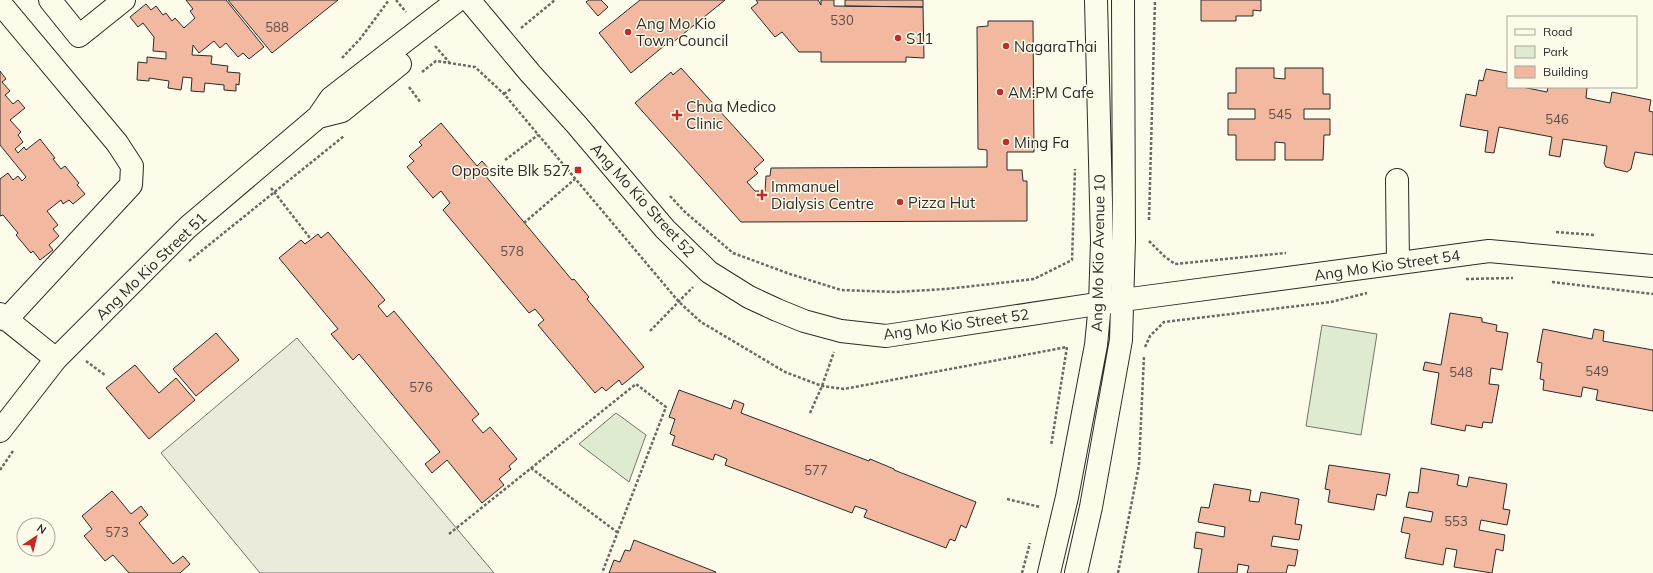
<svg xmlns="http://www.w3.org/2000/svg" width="1653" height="573" font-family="Mulish,sans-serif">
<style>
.green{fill:#deebd1;stroke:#74746e}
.parking{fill:#eceadb;stroke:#74746e}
.building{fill:#f2b8a0;stroke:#2b2b2b}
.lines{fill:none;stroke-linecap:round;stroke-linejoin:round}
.minor-casing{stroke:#2b2b2b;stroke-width:24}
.major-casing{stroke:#2b2b2b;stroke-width:24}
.path{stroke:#6a6964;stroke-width:2.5;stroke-dasharray:3 2;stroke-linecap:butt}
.minor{stroke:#fdfbea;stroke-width:22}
.major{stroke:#fdfbea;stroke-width:22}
.poi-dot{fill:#c62828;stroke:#fdfbea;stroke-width:1.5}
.labels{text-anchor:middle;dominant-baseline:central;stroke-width:3;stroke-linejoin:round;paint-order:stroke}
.number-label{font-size:13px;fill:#5d4e48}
.poi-label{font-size:15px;fill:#2b2b2b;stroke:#fdfbea;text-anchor:start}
.street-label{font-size:15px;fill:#2b2b2b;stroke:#fdfbea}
</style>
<rect width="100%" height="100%" fill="#fdfbea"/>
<!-- green -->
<path class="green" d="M1322,325L1377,334L1361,435L1306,426Z
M616,413L646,435L629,482L579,444Z"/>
<!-- parking -->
<path class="parking" d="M297,338L494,573H260L161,453Z"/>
<!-- building -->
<path class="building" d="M186,0H226L264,47L249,59L243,53L238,57L226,43L220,48L214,41L199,53L193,45L192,55L212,56L211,64L228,66L227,72L240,73L239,85L236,84V91L224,90V85L205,83L204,92L191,91L192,78L183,77L181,90L168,88L169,81L149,78V81L137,80L138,62L147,63V57L166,59V52L153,51L154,37L143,23L138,27L130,17L146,4L151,10L156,6L163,15L166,13L172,21L175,18L184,28L195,18L190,11L193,9Z
M228,0H338L272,53Z
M589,0H601L608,7L598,16L586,2Z
M640,0H725L672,43L670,41L631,73L599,33Z
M756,0H818L821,5V0H834V6L923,7L924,58L906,57V62H821V52H799L782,32L775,37L751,8L758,3Z
M845,0H923V7L845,6Z
M1201,0H1261V11L1253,10V16H1236V21H1201Z
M988,21H1033L1034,152H1007V170H1022L1023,181H1027V221L741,222L635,103L671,72L673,75L681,68L764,160L754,169L758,173L747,182L755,191H765L766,176H770L771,168L987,167V150L978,149L977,27L988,26Z
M1236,68H1274V78L1285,79V68H1323V94H1330V109H1304V119H1330V135H1324L1323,160H1285V143L1275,142V160H1236V135H1228V119H1255V109H1228V93H1236Z
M1486,69L1508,73V87H1522L1547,92L1548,87H1583L1587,88L1586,98L1610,103L1612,92L1651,100L1649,111L1653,112V155L1635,152L1631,169L1627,172L1606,167L1604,163L1607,146L1563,139L1560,157L1549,155L1552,137L1499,127L1494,153L1485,152L1488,131L1460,126L1466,94L1476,96L1479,80L1483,81Z
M0,71L6,79L2,82L10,91L5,95L13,104L18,100L25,108L10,120L21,132L18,135L23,142L15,149L18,153L24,147L26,150L40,139L55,158L53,159L61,169L65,166L79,183L77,185L85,194L73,204L69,200L63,204L61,200L47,211L58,225L53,229L59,236L49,245L53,250L40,260L33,251L31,253L16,235L18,233L3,215L0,216V179L8,173L13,180L18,176L22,181L26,177L0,145Z
M441,123L477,166L482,161L489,169L484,174L572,280L574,279L589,297L587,299L644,367L622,385L619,380L606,391L602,387L595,393L538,325L544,320L535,309L529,313L443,210L450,203L441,191L433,198L407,167L414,161L409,156L422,145L419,142Z
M328,232L385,300L378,306L387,317L394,311L479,414L472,420L483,433L490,427L517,459L509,466L511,469L499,479L504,485L482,503L447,460L432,473L425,464L440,452L359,354L353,360L331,334L338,329L279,258L301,240L305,244L318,234L321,238Z
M1450,313L1482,318V322L1497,325L1496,331L1508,333L1502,370L1491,368L1489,384L1499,385L1492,423L1483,422L1482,428L1466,425L1465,431L1431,424L1439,373L1423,370L1425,362L1441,365Z
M1543,329L1592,339L1594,329L1604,331L1603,341L1653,350V411L1596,400L1598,390L1583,387L1581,397L1543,390L1544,380L1540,379L1542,363L1537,362Z
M216,333L239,360L196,396L173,369Z
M135,365L159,393L176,378L195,400L149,439L106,388Z
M679,390L731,409L734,400L744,404L741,413L869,461L870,459L894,469V470L976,502L966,528L961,525L955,541L950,539L946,548L864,517L867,510L855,506L852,513L725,465L727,459L715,454L713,460L672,445L675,436L670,434L675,419L669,417Z
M1329,465L1390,474L1386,496L1377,494L1374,510L1328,502L1330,490L1325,489Z
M1421,468L1459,475L1457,485L1467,487L1469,477L1507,484L1503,509L1510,510L1507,525L1481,520L1479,530L1505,535L1503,551L1496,549L1492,573L1454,567L1457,550L1446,548L1443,565L1405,558L1410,534L1401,532L1404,517L1431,522L1433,512L1406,507L1409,492L1418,493Z
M1214,484L1251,490L1249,501L1259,502L1261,492L1299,499L1295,524L1302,525L1299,540L1273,536L1271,546L1298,550L1295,566L1288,565L1286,573H1247L1249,566L1238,564L1237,573H1198L1202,549L1194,548L1196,532L1224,537L1225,527L1198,522L1201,507L1209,508Z
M112,491L131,514L141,506L148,515L139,523L173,564L183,556L190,564L180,573H129L113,555L105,561L84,536L92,529L82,516Z
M634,540L716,572L715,573H609L614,560L620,562L625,550L630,551Z"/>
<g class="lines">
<!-- minor casing -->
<g class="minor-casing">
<path id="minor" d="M50,0L79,36L124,0
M469,0L530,73L576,124L665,229L709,272L749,297L777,310L804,321L841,331L886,336L1123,300L1489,251L1653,266
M0,3L117,143L132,166L131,185L6,320
M318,117L342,111L400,64
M1397,180L1398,263
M0,314L56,359
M0,431L56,359L188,227L318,117L331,98L458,0"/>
</g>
<!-- major casing -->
<g class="major-casing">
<path id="major" d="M1049,573L1067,497L1096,345L1100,304L1102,242L1096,0
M1076,573L1091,507L1121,340L1124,240L1123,0"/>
</g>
<!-- path -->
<path class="path" d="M396,0L406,12
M521,28L555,0
M435,46L449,62
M342,58L360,39L389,0
M422,72L436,61L475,67L504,94L679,302L701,322L785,372L822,386L844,389L1067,347L1051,446
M409,87L421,103
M504,94L512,88
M505,160L538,135
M271,188L310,238
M670,196L685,212L733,253L790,274L841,290L895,292L946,289L1000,283L1034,279L1072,260L1075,169
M1149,220L1155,0
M524,223L575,179
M1556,232L1595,235
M1149,241L1164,256L1175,264L1286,253
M189,261L344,136
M1466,279L1513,278
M1552,282L1653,294
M650,331L693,287
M1145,347L1150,336L1164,322L1331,302L1367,293
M86,361L105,375
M810,413L822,386L834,352
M531,468L617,532
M0,470L13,451
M1007,499L1040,507
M449,534L636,384L666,407L602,573
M1022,573L1030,543
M1118,573L1139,465L1144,356"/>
<!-- minor -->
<use href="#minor" class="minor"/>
<!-- major -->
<use href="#major" class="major"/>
</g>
<!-- markers -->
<g class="poi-dot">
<circle cx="628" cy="32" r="4"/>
<circle cx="898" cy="38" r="4"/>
<circle cx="1006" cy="46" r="4"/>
<circle cx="1000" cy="92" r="4"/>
<path d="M675 109h4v4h4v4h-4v4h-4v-4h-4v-4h4z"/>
<circle cx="1006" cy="142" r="4"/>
<rect x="574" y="166" width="8" height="8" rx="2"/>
<path d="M760 189h4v4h4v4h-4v4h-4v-4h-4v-4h4z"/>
<circle cx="900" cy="202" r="4"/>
</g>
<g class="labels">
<!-- number labels -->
<g class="number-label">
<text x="842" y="20">530</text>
<text x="277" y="27">588</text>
<text x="1280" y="114">545</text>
<text x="1557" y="119">546</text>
<text x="512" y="251">578</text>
<text x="1597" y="371">549</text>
<text x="1461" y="372">548</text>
<text x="421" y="387">576</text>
<text x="816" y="470">577</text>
<text x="1456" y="521">553</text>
<text x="117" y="532">573</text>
</g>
<!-- poi labels -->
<g class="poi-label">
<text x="636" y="23">Ang Mo Kio<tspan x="636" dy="17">Town Council</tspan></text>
<text x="906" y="38">S11</text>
<text x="1014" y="46">NagaraThai</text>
<text x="1008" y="92">AM:PM Cafe</text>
<text x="686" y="106">Chua Medico<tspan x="686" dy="17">Clinic</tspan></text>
<text x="1014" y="142">Ming Fa</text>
<text x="570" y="170" text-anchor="end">Opposite Blk 527</text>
<text x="771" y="186">Immanuel<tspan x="771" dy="17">Dialysis Centre</tspan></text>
<text x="908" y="202">Pizza Hut</text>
</g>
<!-- street labels -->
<g class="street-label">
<text transform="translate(643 200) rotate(48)">Ang Mo Kio Street 52</text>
<text transform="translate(1098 253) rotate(-89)">Ang Mo Kio Avenue 10</text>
<text transform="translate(1387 265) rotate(-8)">Ang Mo Kio Street 54</text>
<text transform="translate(151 266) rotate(-44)">Ang Mo Kio Street 51</text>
<text transform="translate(956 324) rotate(-8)">Ang Mo Kio Street 52</text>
</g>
</g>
<!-- legend -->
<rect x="1507" y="16" width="130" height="72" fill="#fdfbea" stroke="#a9a89e"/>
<rect x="1515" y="29" width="20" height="6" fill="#fdfbea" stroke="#a9a89e"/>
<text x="1543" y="36" font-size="12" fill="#2b2b2b">Road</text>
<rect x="1515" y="46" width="20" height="12" fill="#deebd1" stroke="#a9a89e"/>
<text x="1543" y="56" font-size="12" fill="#2b2b2b">Park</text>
<rect x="1515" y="66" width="20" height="12" fill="#f2b8a0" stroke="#a9a89e"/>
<text x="1543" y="76" font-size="12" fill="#2b2b2b">Building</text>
<!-- north arrow -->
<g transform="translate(36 537) rotate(35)"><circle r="19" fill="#fdfbea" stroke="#a9a89e"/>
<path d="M0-3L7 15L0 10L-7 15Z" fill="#c62828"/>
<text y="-6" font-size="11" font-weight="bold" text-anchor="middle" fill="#2b2b2b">N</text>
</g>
</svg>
